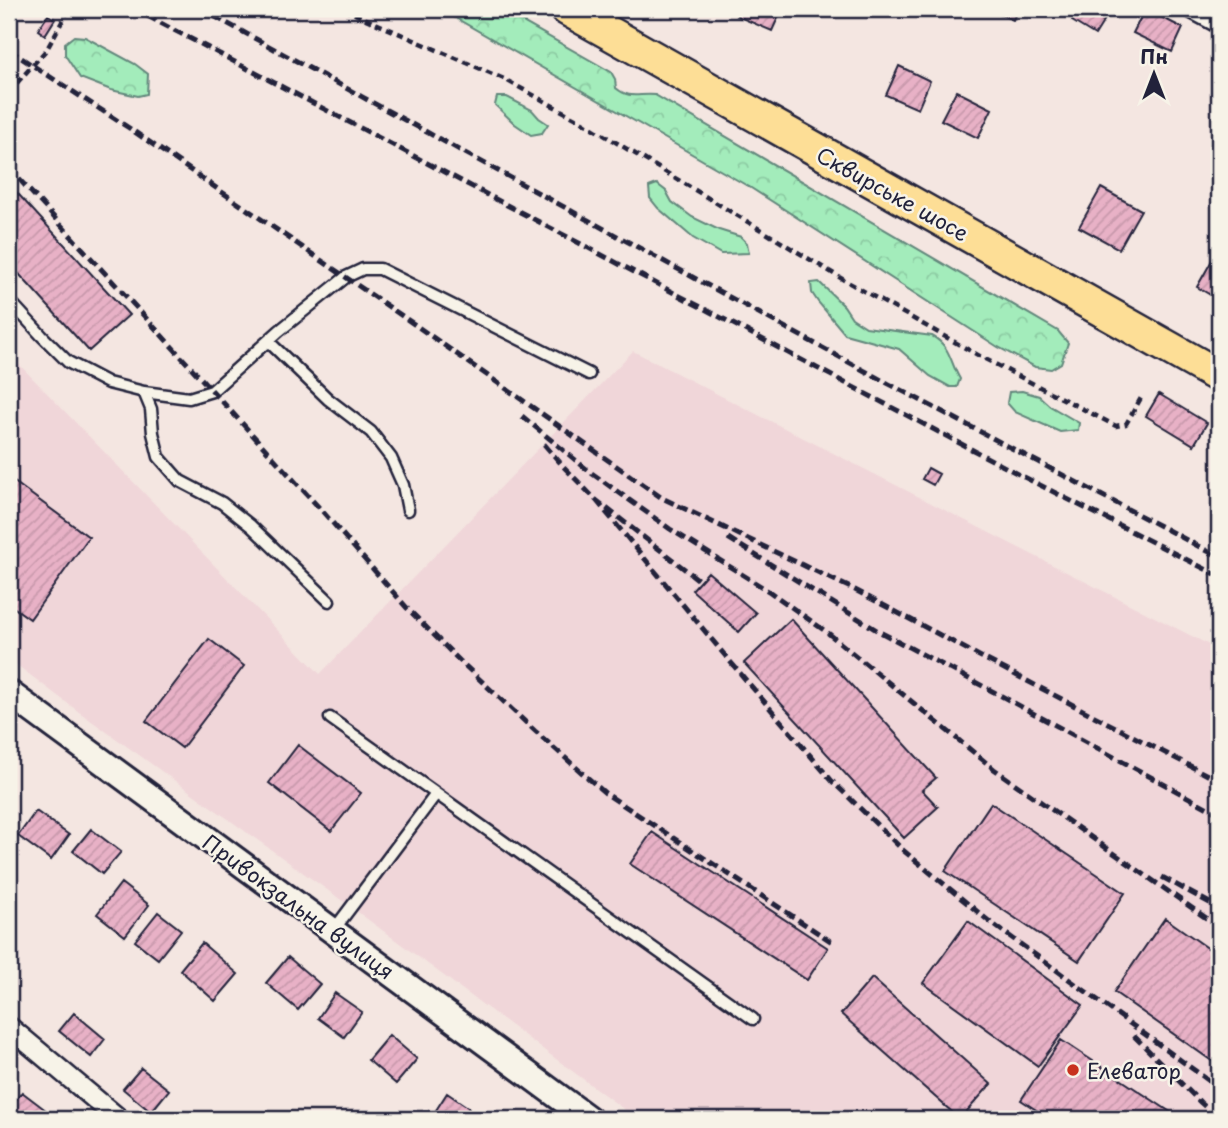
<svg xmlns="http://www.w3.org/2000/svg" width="1228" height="1128" font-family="'Playpen Sans',sans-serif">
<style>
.built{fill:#f0d6d9}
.green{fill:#a3ecbb;stroke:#62877b;stroke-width:2}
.forest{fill:url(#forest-crowns);stroke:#62877b;stroke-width:2}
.building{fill:url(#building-hatch);stroke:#22223b;stroke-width:2}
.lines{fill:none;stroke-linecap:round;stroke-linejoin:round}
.service-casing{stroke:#22223b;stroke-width:15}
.minor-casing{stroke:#22223b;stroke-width:24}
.tertiary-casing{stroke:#22223b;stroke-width:30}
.primary-casing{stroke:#22223b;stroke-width:37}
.path{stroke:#22223b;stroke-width:4.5;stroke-dasharray:7 5;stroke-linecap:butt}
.service{stroke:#f7f3e8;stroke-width:10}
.minor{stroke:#f7f3e8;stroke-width:19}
.tertiary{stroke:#f7f3e8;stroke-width:24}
.primary{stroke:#fdde96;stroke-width:32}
.rail{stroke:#22223b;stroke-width:5;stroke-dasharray:10 5;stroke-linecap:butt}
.poi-dot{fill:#c8321e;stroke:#f7f3e8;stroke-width:2.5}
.labels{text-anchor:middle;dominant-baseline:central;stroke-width:5;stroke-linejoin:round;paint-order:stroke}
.street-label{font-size:21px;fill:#22223b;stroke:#f7f3e8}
.poi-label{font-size:21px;fill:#22223b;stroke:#f7f3e8;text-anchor:start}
</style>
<defs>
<pattern id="forest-crowns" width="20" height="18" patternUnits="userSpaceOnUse" patternTransform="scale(1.75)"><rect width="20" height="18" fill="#a3ecbb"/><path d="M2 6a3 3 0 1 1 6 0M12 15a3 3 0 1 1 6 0" fill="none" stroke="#8ccaa2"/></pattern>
<pattern id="building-hatch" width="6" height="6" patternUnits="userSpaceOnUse" patternTransform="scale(1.75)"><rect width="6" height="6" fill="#e8b1c6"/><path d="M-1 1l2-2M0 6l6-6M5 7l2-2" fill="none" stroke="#c798ab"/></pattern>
</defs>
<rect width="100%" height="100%" fill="#f4e6e1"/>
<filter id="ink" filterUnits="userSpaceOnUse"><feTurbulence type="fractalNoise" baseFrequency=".0143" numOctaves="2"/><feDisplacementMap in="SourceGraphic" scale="14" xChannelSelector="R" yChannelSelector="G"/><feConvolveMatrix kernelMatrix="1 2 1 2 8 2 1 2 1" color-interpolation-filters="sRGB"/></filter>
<g filter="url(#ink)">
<!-- built -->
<path class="built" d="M633,351L1219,650V1119H637L351,907L79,712L9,659V354L320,674Z"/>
<!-- green -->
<path class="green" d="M497,97H507L532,110L539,118L548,124L542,133L531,135L515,124L495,105Z
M657,184L666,191L672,202L692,217L719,230L741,237L747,243L749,253L721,254L693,238L658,208L650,198L649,187Z
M819,282L844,306L852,318L866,327L932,336C951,346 950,363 960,379L957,387H950L930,376L899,349L845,334L818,302L812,293L811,283Z
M1022,391L1039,396L1050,406L1079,423L1078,430L1060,432L1015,412L1007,403L1009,392Z"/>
<!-- forest -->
<path class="forest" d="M440,9H500L611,72L615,79L616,88C630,100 639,93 655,95L1058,331L1068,343L1061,363L1051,369L1035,367L998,347L751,188Z
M74,36L85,37L135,64L148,74L147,94L138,96L111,90L80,78L65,55V43Z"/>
<!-- building -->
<path class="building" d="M740,9H782L772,31L737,16Z
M988,9H1018L1013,20Z
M1079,9H1106L1110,11L1095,35L1072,21Z
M1145,9L1183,28L1172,52L1133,33Z
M48,15L55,19L45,35L38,30Z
M899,66L930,81L918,109L886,95Z
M956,91L992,109L978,138L941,120Z
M9,184L129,315L89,351L9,263Z
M1101,188L1141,210L1119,249L1079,227Z
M1219,248V300L1197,287Z
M1159,394L1207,423L1194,445L1146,416Z
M928,468L939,474L933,485L922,479Z
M9,478L89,537L30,619L9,604Z
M708,572L756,613L739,632L692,590Z
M791,619L936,778L922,790L938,807L904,838L744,663Z
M209,639L244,666L182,748L146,721Z
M298,745L361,793L331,831L269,783Z
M991,803L1125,893L1079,961L945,871Z
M36,811L69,835L51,860L18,836Z
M91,829L121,852L102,874L73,851Z
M652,832L828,948L807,980L630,864Z
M121,883L149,905L125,936L97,914Z
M158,912L181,930L158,959L135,941Z
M1165,918L1219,956V1066L1114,992Z
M968,921L1083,1005L1038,1066L923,983Z
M202,943L238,974L215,1001L180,970Z
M288,957L320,984L298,1010L266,983Z
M872,978L991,1084L960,1119L841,1014Z
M335,993L362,1012L344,1037L318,1018Z
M74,1013L105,1039L91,1057L59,1031Z
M389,1035L417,1059L396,1084L368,1060Z
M1061,1040L1181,1119H1050L1021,1100Z
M141,1068L169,1090L151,1112L123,1089Z
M22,1092L55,1117L53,1119H9V1109Z
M447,1093L469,1108L461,1119H433L431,1118Z"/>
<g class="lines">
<!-- service casing -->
<g class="service-casing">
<path id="service" d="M9,300L42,336L68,362L108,383L144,392L189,398L212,391L279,331L346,277L363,269H380L589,374
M268,341L328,399L371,432L391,458L403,485L408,510
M144,392L151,409L153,433L159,457L180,481L222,503L251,526L329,601
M330,718L753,1019
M333,931L436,794"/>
</g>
<!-- minor casing -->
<g class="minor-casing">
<path id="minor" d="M1193,9L1219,23
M9,1027L119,1119"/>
</g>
<!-- tertiary casing -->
<g class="tertiary-casing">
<path id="tertiary" d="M9,693L589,1119"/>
</g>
<!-- primary casing -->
<g class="primary-casing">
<path id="primary" d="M567,9L1219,376"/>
</g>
<!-- path -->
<path class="path" d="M343,9L504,79L579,120L844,280L985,359L1116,426L1126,424L1141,398
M9,92L47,49L69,9"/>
<!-- service -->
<use href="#service" class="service"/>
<!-- minor -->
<use href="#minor" class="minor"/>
<!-- tertiary -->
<use href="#tertiary" class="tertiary"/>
<!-- primary -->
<use href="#primary" class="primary"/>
<!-- rail -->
<path class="rail" d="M134,9L1028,479L1219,576
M201,9L876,377L1219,557
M9,50L129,128L421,329L662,498L855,590L985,659L1219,781
M9,168L323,512L407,608L460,661L535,731L605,793L835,944
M522,416L590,472L670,529L770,592L828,633L994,769L1219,927
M544,444L563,466L596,500L700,581
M596,500L728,659L832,781L904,851L990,922L1219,1088
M728,538L880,632L994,692L1219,814
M1162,877L1219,908
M1134,1036L1201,1103L1219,1119"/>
</g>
</g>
<!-- markers -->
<circle class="poi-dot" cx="1073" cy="1070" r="7"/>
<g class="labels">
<!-- street labels -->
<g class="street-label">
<text transform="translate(893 193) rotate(29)">Сквирське шосе</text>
<text transform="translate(299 906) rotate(36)">Привокзальна вулиця</text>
</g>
<!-- poi labels -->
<g class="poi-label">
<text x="1087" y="1070">Елеватор</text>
</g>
</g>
<!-- margin -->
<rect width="1228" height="1128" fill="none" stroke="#f7f3e8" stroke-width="35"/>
<rect x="18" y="18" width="1193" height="1093" fill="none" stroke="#22223b" stroke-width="2.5" filter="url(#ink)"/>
<!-- north arrow -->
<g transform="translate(1154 74)" stroke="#f7f3e8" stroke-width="5" paint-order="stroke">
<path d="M0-5L12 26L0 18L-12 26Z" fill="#22223b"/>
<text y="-10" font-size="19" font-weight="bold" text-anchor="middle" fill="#22223b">Пн</text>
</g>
</svg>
